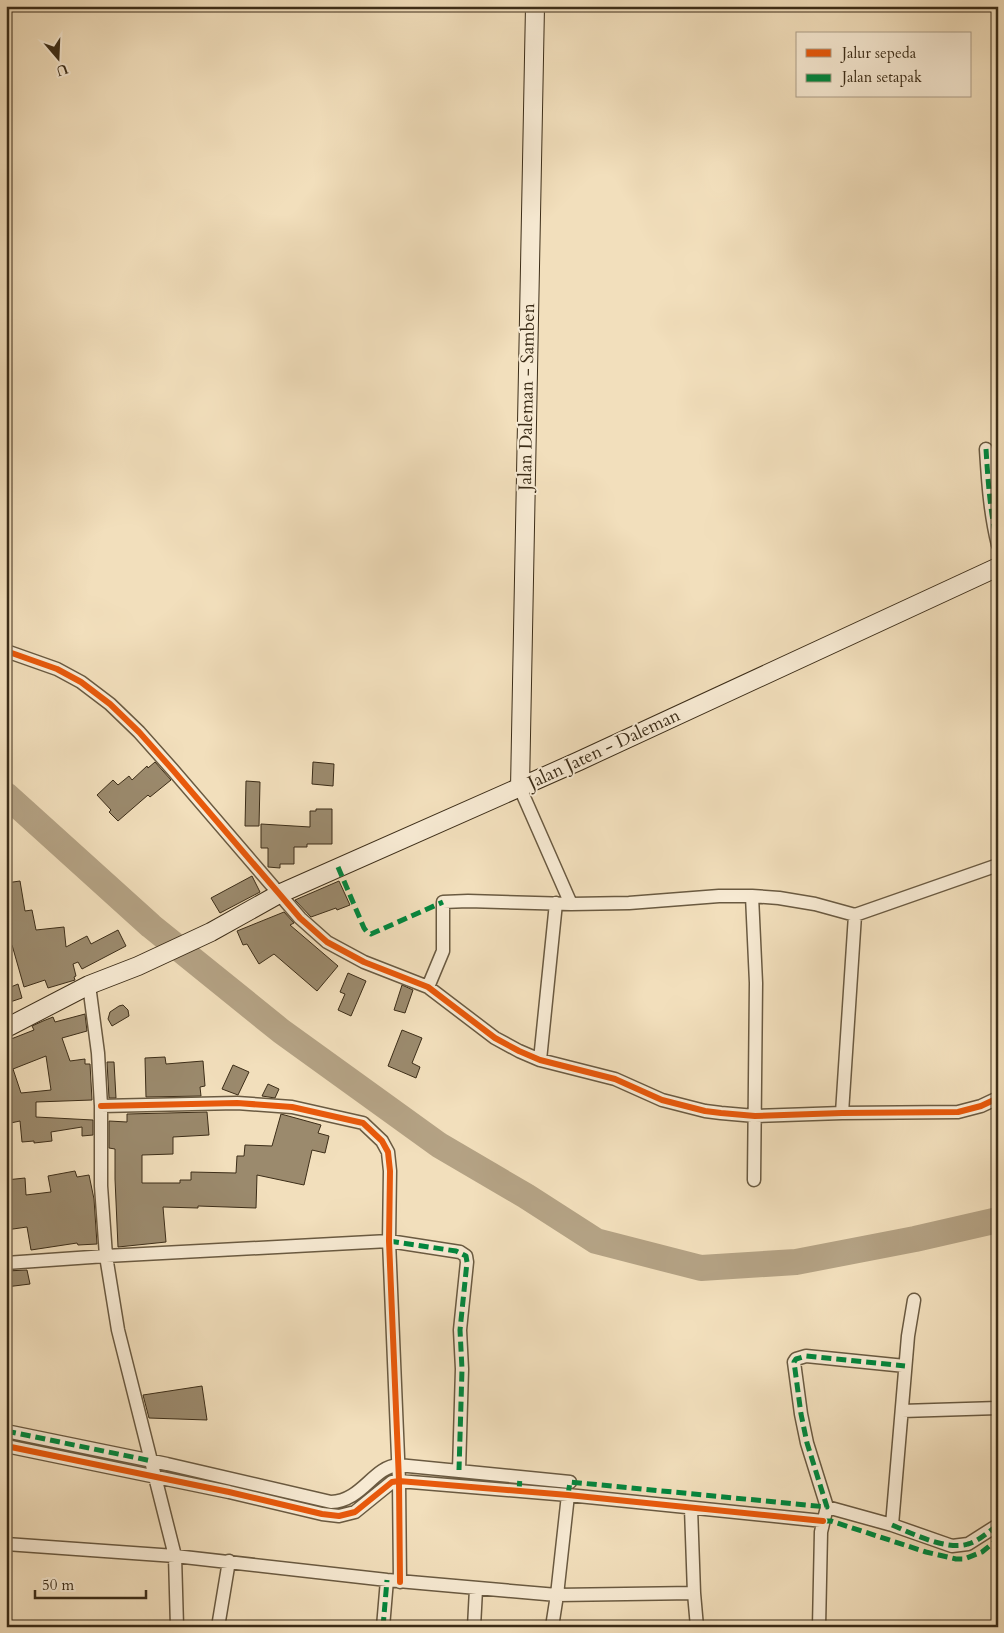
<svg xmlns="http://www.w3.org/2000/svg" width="1004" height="1633" font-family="Cardo,serif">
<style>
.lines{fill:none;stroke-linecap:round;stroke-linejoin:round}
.river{stroke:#b4a284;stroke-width:26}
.building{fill:#9b8a6d;stroke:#3c2d18;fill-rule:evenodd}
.minor-casing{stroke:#6a5a41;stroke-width:15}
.secondary-casing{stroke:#3c2d18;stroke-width:20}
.minor{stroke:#f7ead3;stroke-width:12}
.secondary{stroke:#f7ead3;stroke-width:18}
.quiet{stroke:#00873e;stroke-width:5;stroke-dasharray:10 5;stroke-linecap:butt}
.cycleway-casing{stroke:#f7ead3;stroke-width:9}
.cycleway{stroke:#e8590c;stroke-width:6}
.labels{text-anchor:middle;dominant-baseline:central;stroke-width:4;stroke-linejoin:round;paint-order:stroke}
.street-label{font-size:18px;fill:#3c2d18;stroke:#f7ead3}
</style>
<rect width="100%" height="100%" fill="#f2dfbc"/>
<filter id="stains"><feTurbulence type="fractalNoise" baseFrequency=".004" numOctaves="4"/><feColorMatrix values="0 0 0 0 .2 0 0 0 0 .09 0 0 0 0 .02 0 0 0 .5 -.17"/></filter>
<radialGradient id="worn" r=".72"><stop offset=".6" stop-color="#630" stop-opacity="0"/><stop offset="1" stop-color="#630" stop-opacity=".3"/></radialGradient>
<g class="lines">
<!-- river -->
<path class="river" d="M6,795L151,926L281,1031L439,1145L526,1196L596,1241L701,1268L796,1262L915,1239L998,1220"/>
</g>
<!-- building -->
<path class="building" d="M155,762L171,780L150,797L148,795L118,821L109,812L111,810L97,795L113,780L118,785L129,776L132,780L147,766L148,768Z
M313,762L334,764L333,786L312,784Z
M246,781L260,782L259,826H245Z
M316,809H332V844H307V847H294V864H280V868L268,867V848H261V824L310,827V811H316Z
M252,876L260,892L220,913L211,898Z
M20,881L25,911L32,910L36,930L64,927L66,947L87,936L91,944L118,930L126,946L82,969L78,962L73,964L76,976L74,977L75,980L48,988L45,980L24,987L12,945L6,946V883Z
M339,881L350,905L337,910L336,908L311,917L295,900Z
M284,912L294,923L290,925L338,966L317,991L274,954L259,964L247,944L243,945L237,931Z
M348,973L366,981L351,1016L338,1010L345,994L340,992Z
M18,984L22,998L10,1002L6,989Z
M402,985L413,990L405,1013L394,1010Z
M123,1005L128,1010L129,1016L112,1026L108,1019L110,1012L119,1006Z
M85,1014L87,1031L62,1038L70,1061L85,1059V1064H90L92,1100L36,1102V1117L93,1120V1135L82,1136V1127L51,1132L52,1141L34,1143V1141L22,1142L20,1121L6,1124V1041L34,1030L32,1026L43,1021L53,1017L55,1022ZM46,1056L51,1090L21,1093L13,1069Z
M402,1030L422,1038L412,1063L420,1067L416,1078L388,1066Z
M165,1057L166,1064L203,1061L205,1086L200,1087L201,1096L146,1097L145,1058Z
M107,1062H114L116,1098H109Z
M233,1065L249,1072L238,1095L222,1089Z
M268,1084L279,1089L275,1098L262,1096Z
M207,1112L209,1135L173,1137V1154L142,1155V1183H180V1180H191V1172L236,1173L237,1156H244L245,1145L272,1146L281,1114L321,1125L318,1133L329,1136L325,1153L312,1150L304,1185L257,1175L256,1208L198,1206V1208L163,1207L166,1242L118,1247L115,1179V1149L109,1148V1121L127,1122V1114Z
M75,1171L77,1177L89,1175L94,1199L97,1244L78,1245L77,1243L31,1250L27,1227L6,1230V1180L25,1178L26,1195L51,1192L48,1176Z
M27,1270L30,1284L6,1287V1271Z
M202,1386L207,1420L149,1418L143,1395Z"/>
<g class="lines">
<!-- minor casing -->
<g class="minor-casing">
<path id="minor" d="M986,449C988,481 990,513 998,545
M6,651L57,669L81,682L110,704L139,732L172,769L300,918L327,942L364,962L428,987L495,1038L519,1051L540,1060L615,1079L662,1100L705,1111L721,1113L755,1116L842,1113L958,1112L981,1106L998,1098
M520,788L571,904
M752,896L756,983L754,1180
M89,985L98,1053L101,1106V1186L106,1256L118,1330L175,1556L177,1627
M428,987L443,951V902L468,901L571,904L629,903L719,896H752L779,898L815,904L855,915L998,865
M540,1060L556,903
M101,1106L237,1103L292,1107L363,1123L382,1141L388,1152L390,1171L389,1241L399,1481L400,1582
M842,1113L855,915
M6,1263L106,1256L389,1241L460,1252L466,1256L467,1262L460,1330L462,1369L459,1470
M902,1411L998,1408
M6,1431L167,1464L331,1502C362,1501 373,1467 398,1465L570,1482
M6,1446L229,1492L322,1514L339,1516L355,1512L392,1482L399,1481L568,1495L823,1521
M568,1495L557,1595L694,1593
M827,1507L892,1525L952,1546L968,1544L998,1525
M691,1508L694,1593L697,1627
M892,1525L908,1336L914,1300
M6,1544L175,1556L387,1580L557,1595L552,1627
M218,1627L229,1561
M383,1627L387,1580
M474,1627L476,1589
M819,1627L821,1532L827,1507L807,1443L801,1414L794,1362L796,1359L806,1356L905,1366"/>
</g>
<!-- secondary casing -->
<g class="secondary-casing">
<path id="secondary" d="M520,788L535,6
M6,1028L89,985L138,966L211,932L279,894L579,761L998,567"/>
</g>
<!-- minor -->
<use href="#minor" class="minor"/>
<!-- secondary -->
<use href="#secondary" class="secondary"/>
<!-- quiet -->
<path class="quiet" d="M986,449C988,481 990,513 998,545
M338,867L364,928L367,932L371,934L443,902
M389,1241L456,1251L466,1256L467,1262L460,1330L462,1369L459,1470
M6,1431L152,1461
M519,1491L520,1477
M568,1495L570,1482L827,1507L807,1443L801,1414L794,1362L796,1359L806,1356L905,1366
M823,1521H831L926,1552L956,1559H964L982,1552L998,1539
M892,1525C911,1533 947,1551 968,1544C979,1541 988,1532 998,1525
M383,1627L387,1580"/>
<!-- cycleway casing -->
<g class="cycleway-casing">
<path id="cycleway" d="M6,651L57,669L81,682L110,704L139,732L172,769L300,918L327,942L364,962L428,987L495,1038L519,1051L540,1060L615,1079L662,1100L705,1111L721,1113L755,1116L842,1113L958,1112L981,1106L998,1098
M101,1106L237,1103L292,1107L363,1123L382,1141L388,1152L390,1171L389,1241L399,1481L400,1582
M6,1446L229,1492L322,1514L339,1516L355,1512L392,1482L399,1481L568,1495L823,1521"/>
</g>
<!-- cycleway -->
<use href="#cycleway" class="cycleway"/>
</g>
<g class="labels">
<!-- street labels -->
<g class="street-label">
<text transform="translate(527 397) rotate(-89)">Jalan Daleman - Samben</text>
<text transform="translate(604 749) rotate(-25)">Jalan Jaten - Daleman</text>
</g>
</g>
<!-- margin -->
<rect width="1004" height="1633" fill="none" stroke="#f2dfbc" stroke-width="25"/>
<rect x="8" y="8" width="989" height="1618" fill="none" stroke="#3c2d18" stroke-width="2.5"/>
<rect x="12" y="12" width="979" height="1608" fill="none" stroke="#3c2d18"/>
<!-- legend -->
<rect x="796" y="32" width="175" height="65" fill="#f7ead3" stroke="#ac9e88"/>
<rect x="806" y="49" width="25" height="8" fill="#e8590c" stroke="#ac9e88"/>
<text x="842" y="58" font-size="15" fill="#3c2d18">Jalur sepeda</text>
<rect x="806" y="74" width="25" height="8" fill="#00873e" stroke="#ac9e88"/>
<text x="842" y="82" font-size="15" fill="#3c2d18">Jalan setapak</text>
<!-- north arrow -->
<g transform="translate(58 58) rotate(161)" stroke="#f7ead3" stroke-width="4" paint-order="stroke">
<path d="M0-4L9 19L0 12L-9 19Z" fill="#3c2d18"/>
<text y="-8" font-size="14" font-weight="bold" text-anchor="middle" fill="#3c2d18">U</text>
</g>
<!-- scale -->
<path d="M35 1590v8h111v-8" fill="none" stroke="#3c2d18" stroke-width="2.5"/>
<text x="42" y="1590" font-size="15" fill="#3c2d18" stroke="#f7ead3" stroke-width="4" paint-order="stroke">50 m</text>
<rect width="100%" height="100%" filter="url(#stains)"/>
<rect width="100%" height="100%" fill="url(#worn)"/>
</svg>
